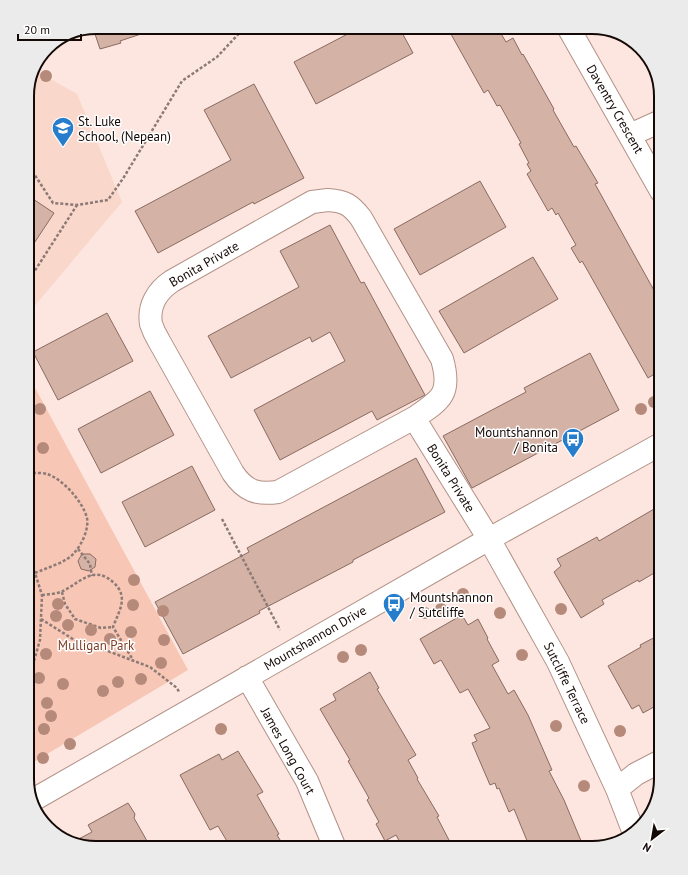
<svg xmlns="http://www.w3.org/2000/svg" width="688" height="875" font-family="'PT Sans',sans-serif">
<style>
.built{fill:#fad7cb}
.green{fill:#f8c6b5}
.building{fill:#d4b2a6;stroke:#8a6b61}
.lines{fill:none;stroke-linecap:round;stroke-linejoin:round}
.minor-casing{stroke:#b29186;stroke-width:24}
.path{stroke:#8b7a75;stroke-width:2.5;stroke-dasharray:3 2;stroke-linecap:butt}
.minor{stroke:#fff;stroke-width:22}
.tree{fill:#b68a7a}
.labels{text-anchor:middle;dominant-baseline:central;stroke-width:3;stroke-linejoin:round;paint-order:stroke}
.street-label{font-size:13px;fill:#140906;stroke:#fff}
.poi-label{font-size:13px;fill:#140906;stroke:#fff;text-anchor:start}
.park-label{font-size:13px;fill:#7c3e28;stroke:#fff}
.rim{fill:none;stroke:#140906;stroke-width:2}
</style>
<rect width="100%" height="100%" fill="#fce6df"/>
<!-- built -->
<path class="built" d="M33,69L77,94L122,202L27,315V91Z"/>
<!-- green -->
<path class="green" d="M27,373L188,670L27,766Z"/>
<!-- building -->
<path class="building" d="M96,27H152L153,30L120,41L121,43L100,49L93,28Z
M361,27H399L413,53L316,104L294,62Z
M447,27H497L506,42L513,38L522,55L523,54L554,109L553,110L574,147L576,146L598,183L595,184L661,303V370L648,378L585,266L582,261L580,263L571,248L576,245L558,213L556,215L552,208L548,211L527,174L531,171L527,164L529,163L519,144L521,143L500,105L497,106L488,90L484,93Z
M254,84L304,178L254,204L253,202L158,253L135,211L231,160L204,110Z
M480,181L506,227L420,275L394,229Z
M27,195L54,213L27,254Z
M330,225L361,283L364,282L425,395L377,420L372,411L280,460L254,410L345,361L330,332L312,342L310,337L231,378L208,336L299,287L280,251Z
M533,257L558,299L464,353L439,311Z
M107,313L133,361L58,400L33,352Z
M590,353L619,410L472,488L443,436L526,392L524,388Z
M150,391L174,435L101,473L78,429Z
M416,458L445,512L353,560V562L259,611L260,613L183,654L155,602L249,552L247,548Z
M192,466L215,510L145,547L122,502Z
M661,505V569L639,582L638,580L602,600L604,604L581,618L554,572L561,566L557,559L597,537L599,541Z
M82,554H90L96,559L95,567L89,571L81,569L78,561Z
M462,615L468,625L478,619L488,638L487,639L499,661L492,665L508,694L514,690L528,715L552,770L549,771L564,800L584,848H553L551,843L539,848H530L514,809L509,812L499,788L497,789L495,783L490,785L472,743L477,741L474,735L490,728L468,689L460,693L441,660L434,664L420,639Z
M661,634V703L643,713L639,705L632,709L608,666L641,647L640,645Z
M370,672L379,688L377,689L416,755L408,760L418,778L417,779L439,816L437,817L450,842L439,848H403L396,835L385,841L376,824L379,822L367,800L369,798L348,761L350,760L320,709L336,700L333,694Z
M238,751L263,792L257,795L279,834L277,835L285,848H231L218,826L210,830L180,775L219,754L222,760Z
M128,803L135,814L134,818L151,848H96L73,842L92,832L88,825Z"/>
<g class="lines">
<!-- minor casing -->
<g class="minor-casing">
<path id="minor" d="M568,27L661,191
M630,135L661,121
M328,200C345,201 351,205 361,218L442,359C452,394 441,400 414,418L278,492C257,495 245,491 233,473L159,341C156,336 153,330 151,324C148,306 157,291 172,281L312,202Z
M414,418L489,539L558,662L617,789L634,833
M247,677L307,781L335,848
M617,789L636,774L661,761
M33,800L489,539L661,444"/>
</g>
<!-- path -->
<path class="path" d="M27,163L53,203L77,205L108,200L124,177L182,81L217,57L245,27
M27,283L77,205
M27,464L35,473C39,473 44,473 47,474C63,479 83,502 87,518C89,529 82,544 75,552C68,562 46,568 35,573
M222,519L280,630
M78,549L90,564L92,576
M62,592L65,604L75,619L101,628L113,627
M42,595C49,594 57,594 63,591C81,582 94,564 114,583C129,597 119,611 113,627L133,660
M41,619L76,641L97,647L150,667L177,688L179,692
M27,685L40,640L42,595L35,573L27,556"/>
<!-- minor -->
<use href="#minor" class="minor"/>
</g>
<!-- trees -->
<g class="tree">
<circle cx="46" cy="76" r="6"/>
<circle cx="654" cy="402" r="6"/>
<circle cx="40" cy="409" r="6"/>
<circle cx="641" cy="409" r="6"/>
<circle cx="43" cy="448" r="6"/>
<circle cx="134" cy="580" r="6"/>
<circle cx="463" cy="594" r="6"/>
<circle cx="58" cy="604" r="6"/>
<circle cx="133" cy="605" r="6"/>
<circle cx="441" cy="609" r="6"/>
<circle cx="561" cy="609" r="6"/>
<circle cx="163" cy="611" r="6"/>
<circle cx="425" cy="613" r="6"/>
<circle cx="500" cy="613" r="6"/>
<circle cx="56" cy="616" r="6"/>
<circle cx="68" cy="625" r="6"/>
<circle cx="91" cy="630" r="6"/>
<circle cx="131" cy="632" r="6"/>
<circle cx="110" cy="639" r="6"/>
<circle cx="164" cy="640" r="6"/>
<circle cx="361" cy="650" r="6"/>
<circle cx="46" cy="654" r="6"/>
<circle cx="522" cy="655" r="6"/>
<circle cx="343" cy="657" r="6"/>
<circle cx="161" cy="663" r="6"/>
<circle cx="39" cy="678" r="6"/>
<circle cx="141" cy="679" r="6"/>
<circle cx="118" cy="682" r="6"/>
<circle cx="63" cy="684" r="6"/>
<circle cx="103" cy="691" r="6"/>
<circle cx="47" cy="703" r="6"/>
<circle cx="51" cy="716" r="6"/>
<circle cx="556" cy="726" r="6"/>
<circle cx="44" cy="729" r="6"/>
<circle cx="221" cy="729" r="6"/>
<circle cx="620" cy="731" r="6"/>
<circle cx="70" cy="744" r="6"/>
<circle cx="43" cy="758" r="6"/>
<circle cx="584" cy="786" r="6"/>
</g>
<!-- icons -->
<defs>
<g id="school-pin" transform="scale(1.15)"><path d="M0 17L-7.5 6A9.5 9.5 0 1 1 7.5 6Z" fill="#257dcb" stroke="#fff"/><path d="M0-5L7-2L0 1L-7-2ZM-4 1L0 2.5L4 1V4Q0 6-4 4Z" fill="#fff"/></g>
<g id="bus-pin" transform="scale(1.15)"><path d="M0 17L-7.5 6A9.5 9.5 0 1 1 7.5 6Z" fill="#257dcb" stroke="#fff"/><path d="M-5-6H5V4H4V6H2V4H-2V6H-4V4H-5ZM-3.5-4V0h7V-4ZM-3.5 1.2v1.5H-2V1.2ZM2 1.2v1.5H3.5V1.2Z" fill="#fff"/></g>
</defs>
<g fill-rule="evenodd">
<use href="#school-pin" x="63" y="128"/>
<use href="#bus-pin" x="573" y="439"/>
<use href="#bus-pin" x="394" y="604"/>
</g>
<g class="labels">
<!-- street labels -->
<g class="street-label">
<text transform="translate(615 109) rotate(60)">Daventry Crescent</text>
<text transform="translate(204 264) rotate(-30)">Bonita Private</text>
<text transform="translate(451 478) rotate(58)">Bonita Private</text>
<text transform="translate(315 638) rotate(-30)">Mountshannon Drive</text>
<text transform="translate(567 683) rotate(64)">Sutcliffe Terrace</text>
<text transform="translate(288 751) rotate(61)">James Long Court</text>
</g>
<!-- poi labels -->
<g class="poi-label">
<text x="78" y="121">St. Luke<tspan x="78" dy="15">School, (Nepean)</tspan></text>
<text x="558" y="432" text-anchor="end">Mountshannon<tspan x="558" dy="15">/ Bonita</tspan></text>
<text x="410" y="597">Mountshannon<tspan x="410" dy="15">/ Sutcliffe</tspan></text>
</g>
<!-- park labels -->
<g class="park-label">
<text x="96" y="645">Mulligan Park</text>
</g>
</g>
<!-- crop -->
<path d="M0 0H688V875H0ZM96 34H592A62 62 0 0 1 654 96V779A62 62 0 0 1 592 841H96A62 62 0 0 1 34 779V96A62 62 0 0 1 96 34Z" fill="#ecebeb" fill-rule="evenodd"/>
<path class="rim" d="M96 34H592A62 62 0 0 1 654 96V779A62 62 0 0 1 592 841H96A62 62 0 0 1 34 779V96A62 62 0 0 1 96 34Z"/>
<!-- north arrow -->
<g transform="translate(652 839) rotate(211)" stroke="#ffffff" stroke-width="3" paint-order="stroke">
<path d="M0-3L7 15L0 10L-7 15Z" fill="#140906"/>
<text y="-6" font-size="11" font-weight="bold" text-anchor="middle" fill="#140906">N</text>
</g>
<!-- scale -->
<path d="M18 34v6h63v-6" fill="none" stroke="#140906" stroke-width="2"/>
<text x="24" y="34" font-size="12" fill="#140906" stroke="#ffffff" stroke-width="3" paint-order="stroke">20 m</text>
</svg>
